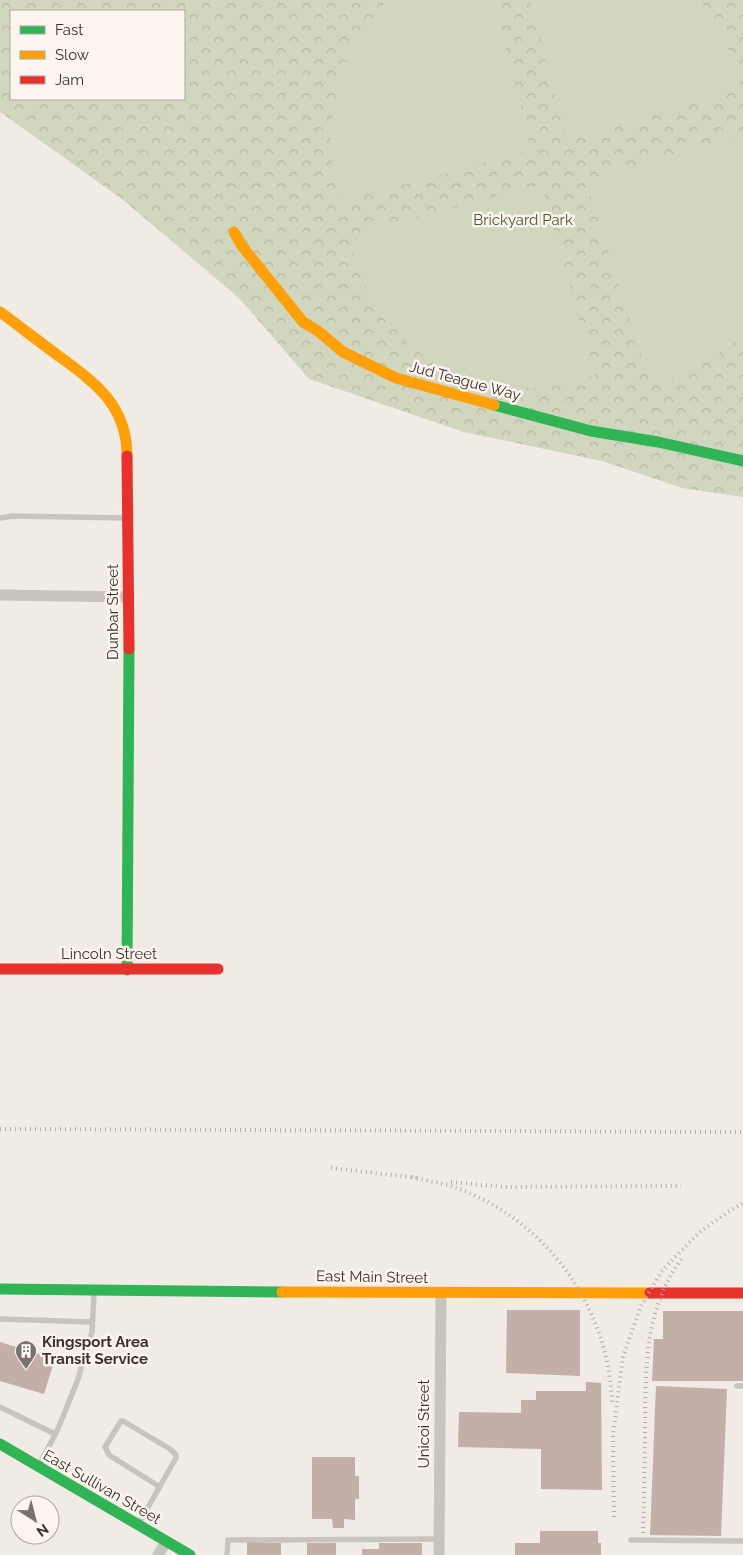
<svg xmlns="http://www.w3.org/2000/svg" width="743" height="1555" font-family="Raleway,sans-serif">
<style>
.park{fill:url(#park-crowns);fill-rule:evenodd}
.garden{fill:#d1d6bf}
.building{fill:#c3afa7}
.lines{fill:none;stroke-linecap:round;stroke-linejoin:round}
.lane{stroke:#c9c3be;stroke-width:5.5}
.street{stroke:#c9c3be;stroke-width:11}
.fast{stroke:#30b455;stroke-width:11}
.slow{stroke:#ff9f0a;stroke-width:11}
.jam{stroke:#e5322d;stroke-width:11}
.rail{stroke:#b1aca8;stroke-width:4;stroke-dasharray:1 4;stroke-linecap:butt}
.labels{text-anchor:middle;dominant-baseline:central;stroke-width:5;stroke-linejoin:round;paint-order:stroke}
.park-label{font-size:15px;fill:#4a5a2e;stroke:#fbf5ee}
.street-label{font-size:15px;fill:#3b302b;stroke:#fbf5ee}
.poi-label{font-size:15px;font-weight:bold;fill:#3b302b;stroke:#fbf5ee;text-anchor:start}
</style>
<defs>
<pattern id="park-crowns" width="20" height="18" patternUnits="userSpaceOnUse" patternTransform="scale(1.25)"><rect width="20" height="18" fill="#d1d6bf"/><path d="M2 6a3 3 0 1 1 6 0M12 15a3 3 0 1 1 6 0" fill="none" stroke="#b4b8a4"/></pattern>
</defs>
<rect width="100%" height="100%" fill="#f0ebe5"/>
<!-- park -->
<path class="park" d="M0,0H743V497L682,488L602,461L464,432L309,379L239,298L122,199L0,112ZM11,11H184V99H11Z"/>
<!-- garden -->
<path class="garden" d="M387,0H494L529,139L524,152L341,202C338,193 334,183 333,173C324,109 344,47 387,0Z
M530,0H698C723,23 731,58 742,89L577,138L566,132Z
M743,135V336L721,352L687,372L651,386L587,184L594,177Z
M534,186L543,190L595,376L570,383L544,388H516L481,380L441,368L409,345L381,314L362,280L347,237Z"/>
<!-- building -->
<path class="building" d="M507,1310H580V1376L506,1373Z
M663,1311H743V1381H652L654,1339H663Z
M0,1342L55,1359L44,1394L0,1381Z
M586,1382L601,1383L602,1490L541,1489V1449L458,1447L459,1412L521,1413V1400H536V1391H586Z
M656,1386L727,1389L721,1536L650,1535Z
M312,1457H355V1476H359V1499H355V1520L344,1519V1528H333L332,1519H312Z
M540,1531H598V1543H601V1555H515V1543H540Z
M247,1542L281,1543V1555H247Z
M307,1543H336V1555H307Z
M379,1543H422V1555H362V1549H379Z"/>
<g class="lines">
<!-- lane -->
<path class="lane" d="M0,518L12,516L128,518
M0,1319L92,1322
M737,1386H743
M0,1407L55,1434
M39,1465L57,1431L77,1382L92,1332L94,1292
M139,1523L176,1458V1455L170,1449L123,1421H121L105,1447L109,1455L160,1487
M631,1540L743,1541
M227,1555L228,1540L439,1539"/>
<!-- street -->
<path class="street" d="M0,595L129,597
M158,1555L166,1542
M439,1555L441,1293"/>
<!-- fast -->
<path class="fast" d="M494,405L591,431L658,442L743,461
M127,970L129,649
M0,1289L282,1292
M0,1444L190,1555"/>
<!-- slow -->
<path class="slow" d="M234,232L242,246L303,322L318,331L343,352L396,378L494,405
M0,312C19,326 37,340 56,354C94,382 127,404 127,456
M282,1292L650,1293"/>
<!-- jam -->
<path class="jam" d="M127,456L129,649
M0,969H218
M650,1293H743"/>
<!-- rail -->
<path class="rail" d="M0,1129L743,1132
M331,1168L418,1178
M412,1177C427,1181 443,1183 457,1188C547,1221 609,1307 612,1403
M451,1182L504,1187L681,1186
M614,1517L613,1434L623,1357L640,1308L661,1272L678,1254L701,1231L728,1212L743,1203
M643,1533C644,1497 645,1462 645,1426C646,1364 644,1311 682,1258"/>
</g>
<!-- icons -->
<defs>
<g id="building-pin" transform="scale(1.125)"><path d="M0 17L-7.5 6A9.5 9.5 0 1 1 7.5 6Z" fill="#7a716c" stroke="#fbf5ee"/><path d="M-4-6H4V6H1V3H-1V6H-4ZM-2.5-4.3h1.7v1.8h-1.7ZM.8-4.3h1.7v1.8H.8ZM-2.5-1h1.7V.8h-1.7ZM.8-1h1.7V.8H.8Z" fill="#fff"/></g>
</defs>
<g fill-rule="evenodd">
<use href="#building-pin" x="26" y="1351"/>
</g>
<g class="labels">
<!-- park labels -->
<g class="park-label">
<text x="523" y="220">Brickyard Park</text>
</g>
<!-- street labels -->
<g class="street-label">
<text transform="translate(465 381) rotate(15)">Jud Teague Way</text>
<text transform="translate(113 612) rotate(-90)">Dunbar Street</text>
<text x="109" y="954">Lincoln Street</text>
<text transform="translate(372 1277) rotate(1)">East Main Street</text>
<text transform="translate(424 1424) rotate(-90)">Unicoi Street</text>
<text transform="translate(102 1487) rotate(30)">East Sullivan Street</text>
</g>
<!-- poi labels -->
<g class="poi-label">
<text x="42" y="1342">Kingsport Area<tspan x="42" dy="17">Transit Service</tspan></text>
</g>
</g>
<!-- legend -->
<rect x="10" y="10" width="175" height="90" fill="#fbf5ee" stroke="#aea6a0"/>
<rect x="20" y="26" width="25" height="8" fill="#30b455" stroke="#aea6a0"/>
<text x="55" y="35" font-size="15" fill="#3b302b">Fast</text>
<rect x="20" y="51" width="25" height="8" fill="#ff9f0a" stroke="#aea6a0"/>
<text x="55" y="60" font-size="15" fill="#3b302b">Slow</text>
<rect x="20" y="76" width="25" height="8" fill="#e5322d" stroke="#aea6a0"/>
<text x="55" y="85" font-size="15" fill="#3b302b">Jam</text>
<!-- north arrow -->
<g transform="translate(35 1520) rotate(144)"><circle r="24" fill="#fbf5ee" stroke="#aea6a0"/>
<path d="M0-4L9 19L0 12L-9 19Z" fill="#7a716c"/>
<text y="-8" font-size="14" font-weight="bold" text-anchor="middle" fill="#3b302b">N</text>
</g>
</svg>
